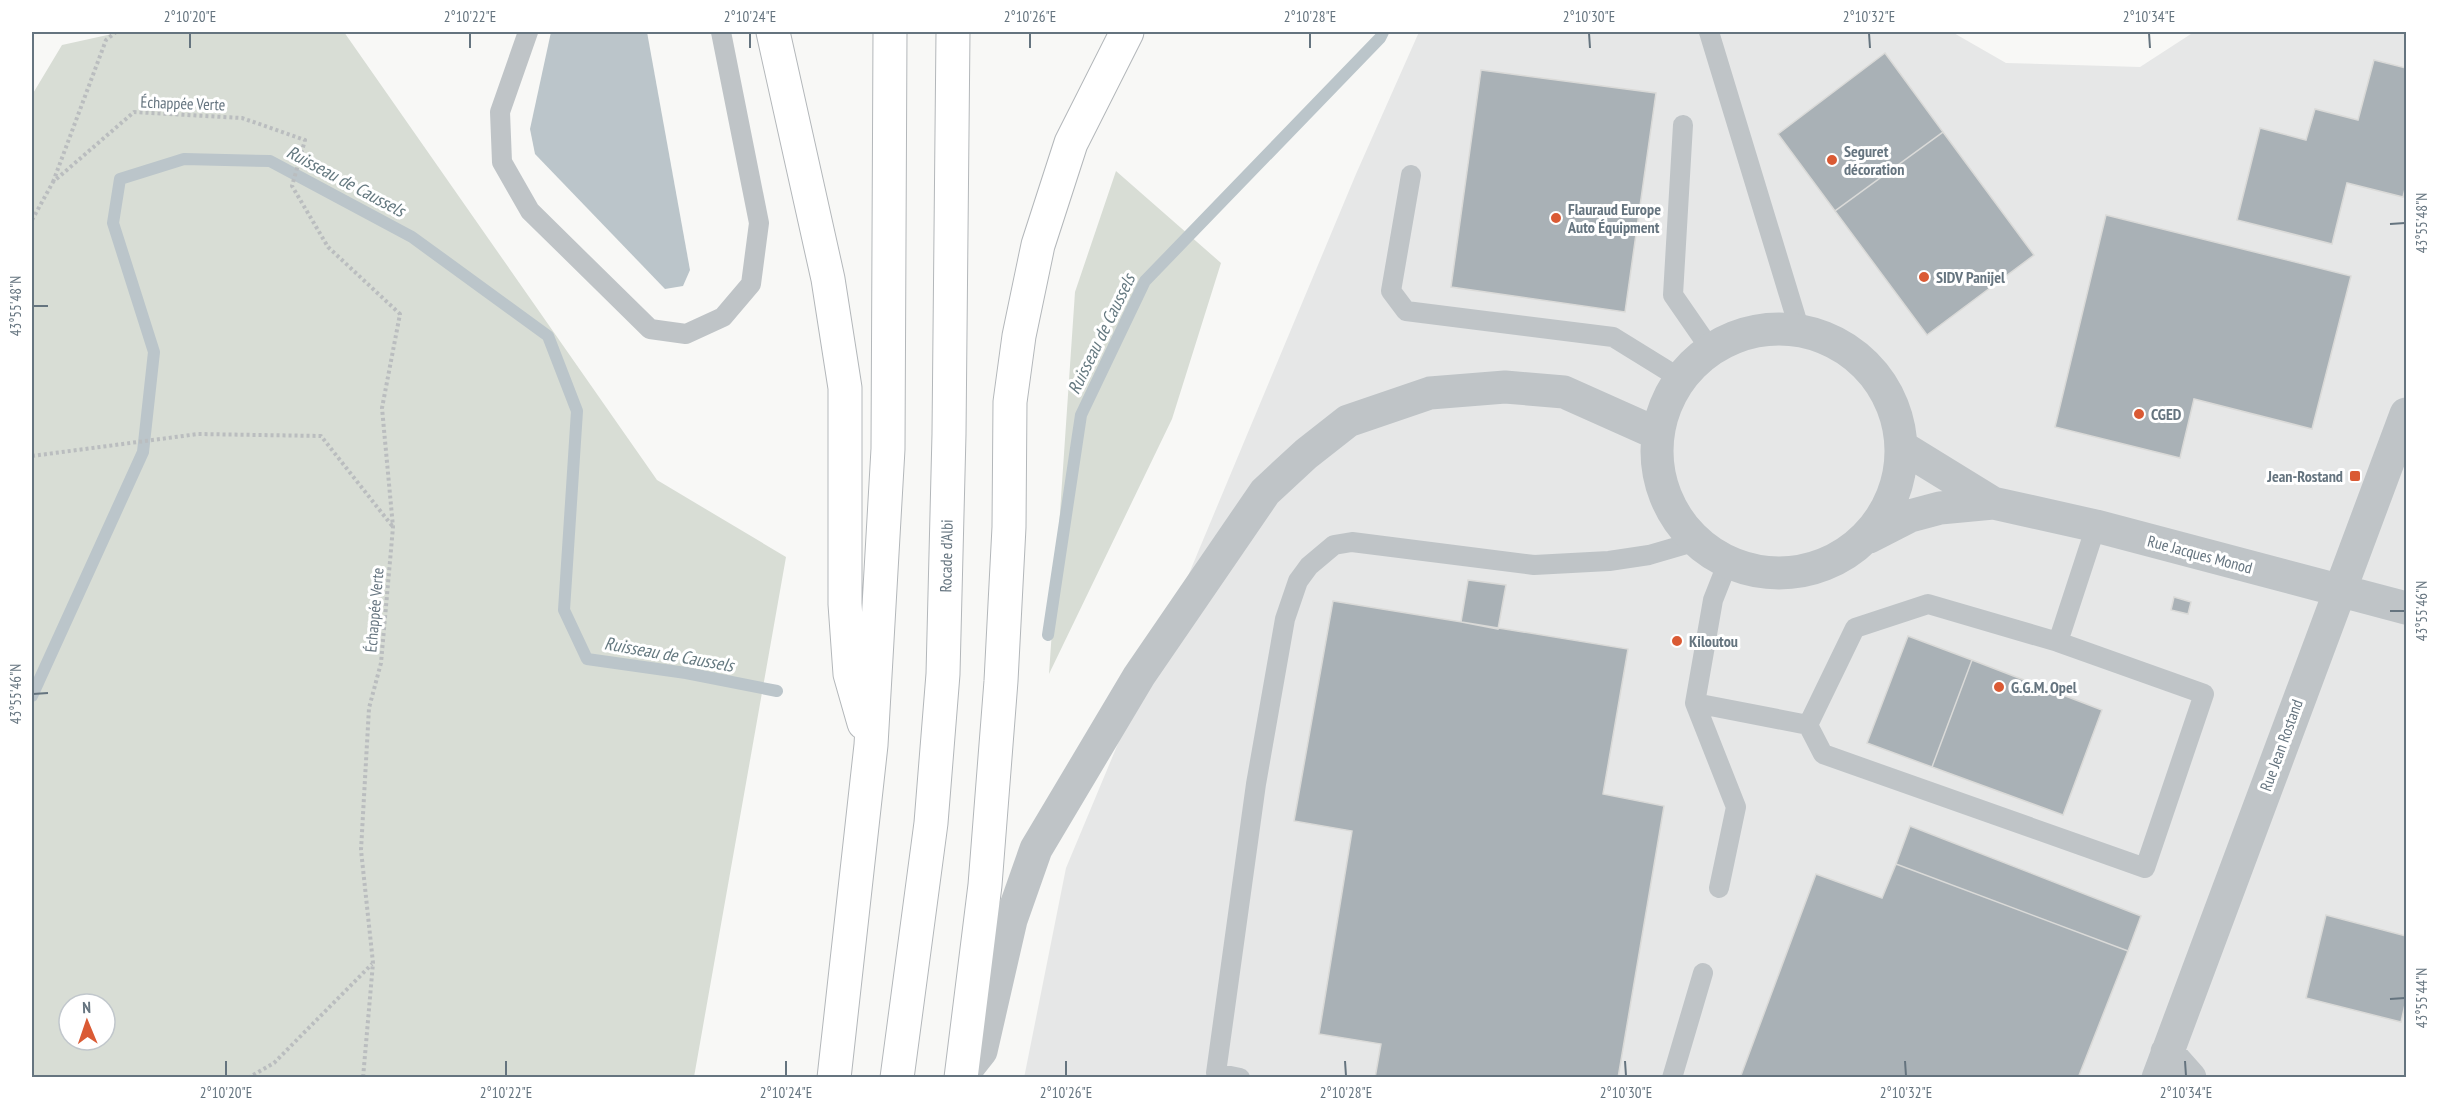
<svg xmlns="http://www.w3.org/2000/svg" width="2438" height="1109" font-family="'PT Sans Narrow',sans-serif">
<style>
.built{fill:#e6e7e7}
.green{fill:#d8ddd5;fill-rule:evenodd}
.water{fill:#bbc5ca}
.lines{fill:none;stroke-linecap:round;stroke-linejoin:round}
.stream{stroke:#bbc5ca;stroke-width:12}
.building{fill:#a9b1b6;stroke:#dadad8;stroke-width:1.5}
.trunk-casing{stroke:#b3b7ba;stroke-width:35}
.path{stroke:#babdbf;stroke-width:4;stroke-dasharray:3 3;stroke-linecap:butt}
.service{stroke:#bfc4c7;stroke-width:20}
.minor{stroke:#bfc4c7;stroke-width:33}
.trunk{stroke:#fff;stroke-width:33}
.ticks{fill:none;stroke:#65747f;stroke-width:2}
.poi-dot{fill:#da5a34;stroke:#fff;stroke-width:2}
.labels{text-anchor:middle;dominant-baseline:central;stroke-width:6;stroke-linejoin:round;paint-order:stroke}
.street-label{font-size:16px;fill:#65747f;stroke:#fff}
.poi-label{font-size:16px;font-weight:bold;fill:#65747f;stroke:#fff;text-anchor:start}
.water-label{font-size:18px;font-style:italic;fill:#657980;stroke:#fff}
.neatline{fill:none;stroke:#65747f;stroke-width:2}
.ticks-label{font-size:15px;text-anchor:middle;fill:#65747f}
</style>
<rect width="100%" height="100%" fill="#f8f8f6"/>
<!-- built -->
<path class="built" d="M1419,32H1952L2006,63L2140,67L2194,32H2406V1077L1024,1078L1066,868L1356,174Z"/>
<!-- green -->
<path class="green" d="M121,32H344L657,480L786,557L694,1077H32V95L62,45ZM69,1004H105V1040H69Z
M1116,171L1221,263L1172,419L1049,674L1075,292Z"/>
<!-- water -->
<path class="water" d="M551,32H647L690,270L683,286L665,289L535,154L530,129Z"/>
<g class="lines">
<!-- stream -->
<path class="stream" d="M1048,635L1081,415L1145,281L1380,38L1383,32
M32,696L143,452L154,352L113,223L120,179L184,159L270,161L412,237L548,336L577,411L564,610L587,659L686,673L777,691"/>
</g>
<!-- building -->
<path class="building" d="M1885,53L1943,132L1835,211L1778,134Z
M2374,60L2406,68V185L2403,197L2347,183L2332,244L2237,220L2260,128L2306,140L2315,109L2358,120Z
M1481,70L1656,93L1625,312L1451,287Z
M1943,132L2034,255L1927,335L1835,211Z
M2106,215L2351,276L2312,429L2194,399L2180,458L2055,427Z
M1468,580L1506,585L1498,629L1461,622Z
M2174,597L2191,602L2188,614L2171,610Z
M1333,601L1628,649L1603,794L1664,806L1618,1078H1375L1381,1044L1319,1034L1352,831L1294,821Z
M1908,636L1972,660L1932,767L1867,743Z
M1972,660L2102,710L2063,815L1932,767Z
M1910,826L2141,916L2128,951L1896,864Z
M1896,864L2128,951L2078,1078H1740L1816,874L1882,898Z
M2326,915L2406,936V1000L2401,1022L2306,998Z"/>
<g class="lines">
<!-- trunk casing -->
<g class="trunk-casing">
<path id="trunk" d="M773,32L828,279L845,388V604L850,674L864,723
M834,1078L871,745L888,449L890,32
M897,1078L931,823L943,674L949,434L953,32
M961,1078L985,885L1001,681L1009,527L1010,402L1019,336L1038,245L1071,143L1127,32"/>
</g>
<!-- path -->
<path class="path" d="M53,182L106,40L116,32
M32,220L53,182L134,112L242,118L305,140L292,186L328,247L400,314L382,408L393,527L381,663L369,708L361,850L373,963L363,1078
M32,456L198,434L321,436L393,527
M248,1078L274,1063L372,964"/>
<!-- service -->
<path class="service" d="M528,32L500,112L502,162L530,211L650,329L686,334L723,317L751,284L759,223L721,32
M1709,32L1800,331
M1683,125L1673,295L1711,350
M1411,175L1391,291L1406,311L1613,337L1681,379
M2058,642L1928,604L1855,628L1808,725L1823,754L2145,868L2204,694L2058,642L2096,526
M1695,703L1808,725
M1719,888L1736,807L1695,703L1713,600L1728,562
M1240,1078L1216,1073L1256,784L1285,619L1298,581L1309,566L1334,545L1352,542L1534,565L1609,561L1649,555L1697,541
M1672,1078L1703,973"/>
<!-- minor -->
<path class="minor" d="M1657 451a122 122 0 1 1 244 0a122 122 0 1 1-244 0Z
M1902,447L1993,503L2096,526L2406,608
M1869,537L1910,516L1940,508L1993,503
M2167,1052L2190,1078
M962,1075L981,1051L1011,920L1036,849L1139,676L1265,492L1306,454L1348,421L1430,393L1505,387L1564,392L1658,434
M2158,1078L2406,414"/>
<!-- trunk -->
<use href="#trunk" class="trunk"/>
</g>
<!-- ticks -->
<path class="ticks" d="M190,33V48M470,33V48M750,33V48M1030,33V48M1310,33V48M1589,33L1590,48M1869,33L1870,48M2149,33L2150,48M2390,224L2405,223M33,306H48M2390,611H2405M33,694L48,693M2390,999L2405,998M226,1061V1076M506,1061V1076M786,1061V1076M1066,1061V1076M1345,1061L1346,1076M1625,1061L1626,1076M1905,1061L1906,1076M2185,1061L2186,1076"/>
<!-- markers -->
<g class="poi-dot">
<circle cx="1832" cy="160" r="6"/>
<circle cx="1556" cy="218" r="6"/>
<circle cx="1924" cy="277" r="6"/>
<circle cx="2139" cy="414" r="6"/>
<rect x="2349" y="470" width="12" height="12" rx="3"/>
<circle cx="1677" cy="641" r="6"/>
<circle cx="1999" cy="687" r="6"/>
</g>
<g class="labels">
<!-- street labels -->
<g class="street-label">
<text transform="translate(183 103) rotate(2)">Échappée Verte</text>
<text transform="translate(2200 554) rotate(15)">Rue Jacques Monod</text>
<text transform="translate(946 556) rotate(-89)">Rocade d'Albi</text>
<text transform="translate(374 610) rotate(-85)">Échappée Verte</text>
<text transform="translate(2281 745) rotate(-70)">Rue Jean Rostand</text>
</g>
<!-- poi labels -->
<g class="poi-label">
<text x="1844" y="151">Seguret<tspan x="1844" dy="18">décoration</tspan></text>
<text x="1568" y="209">Flauraud Europe<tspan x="1568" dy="18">Auto Équipment</tspan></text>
<text x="1936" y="277">SIDV Panijel</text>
<text x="2151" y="414">CGED</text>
<text x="2343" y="476" text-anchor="end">Jean-Rostand</text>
<text x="1689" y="641">Kiloutou</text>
<text x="2011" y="687">G.G.M. Opel</text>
</g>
<!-- water labels -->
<g class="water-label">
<text transform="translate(346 181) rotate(28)">Ruisseau de Caussels</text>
<text transform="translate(1101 334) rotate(-64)">Ruisseau de Caussels</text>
<text transform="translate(669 654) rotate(10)">Ruisseau de Caussels</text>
</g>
</g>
<!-- border -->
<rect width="2438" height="1109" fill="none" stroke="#ffffff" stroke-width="66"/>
<!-- north arrow -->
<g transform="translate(87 1022) rotate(358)"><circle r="28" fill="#ffffff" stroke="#c1c7cc" stroke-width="1.5"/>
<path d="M0-4.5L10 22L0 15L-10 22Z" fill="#da5a34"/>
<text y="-9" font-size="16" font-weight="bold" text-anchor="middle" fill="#65747f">N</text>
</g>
<rect x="33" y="33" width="2372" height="1043" class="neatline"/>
<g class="ticks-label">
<text x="190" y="22">2°10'20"E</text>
<text x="470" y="22">2°10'22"E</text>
<text x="750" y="22">2°10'24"E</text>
<text x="1030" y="22">2°10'26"E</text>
<text x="1310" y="22">2°10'28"E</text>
<text x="1589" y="22">2°10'30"E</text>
<text x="1869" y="22">2°10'32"E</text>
<text x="2149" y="22">2°10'34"E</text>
<text transform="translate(2422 223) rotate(-90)" y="5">43°55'48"N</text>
<text transform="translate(16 306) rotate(-90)" y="5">43°55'48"N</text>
<text transform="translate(2422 611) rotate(-90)" y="5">43°55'46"N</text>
<text transform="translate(16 694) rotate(-90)" y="5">43°55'46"N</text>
<text transform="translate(2422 998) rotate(-90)" y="5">43°55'44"N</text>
<text x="226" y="1098">2°10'20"E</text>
<text x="506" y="1098">2°10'22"E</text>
<text x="786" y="1098">2°10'24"E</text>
<text x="1066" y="1098">2°10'26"E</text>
<text x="1346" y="1098">2°10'28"E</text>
<text x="1626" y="1098">2°10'30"E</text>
<text x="1906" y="1098">2°10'32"E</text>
<text x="2186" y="1098">2°10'34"E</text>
</g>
</svg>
